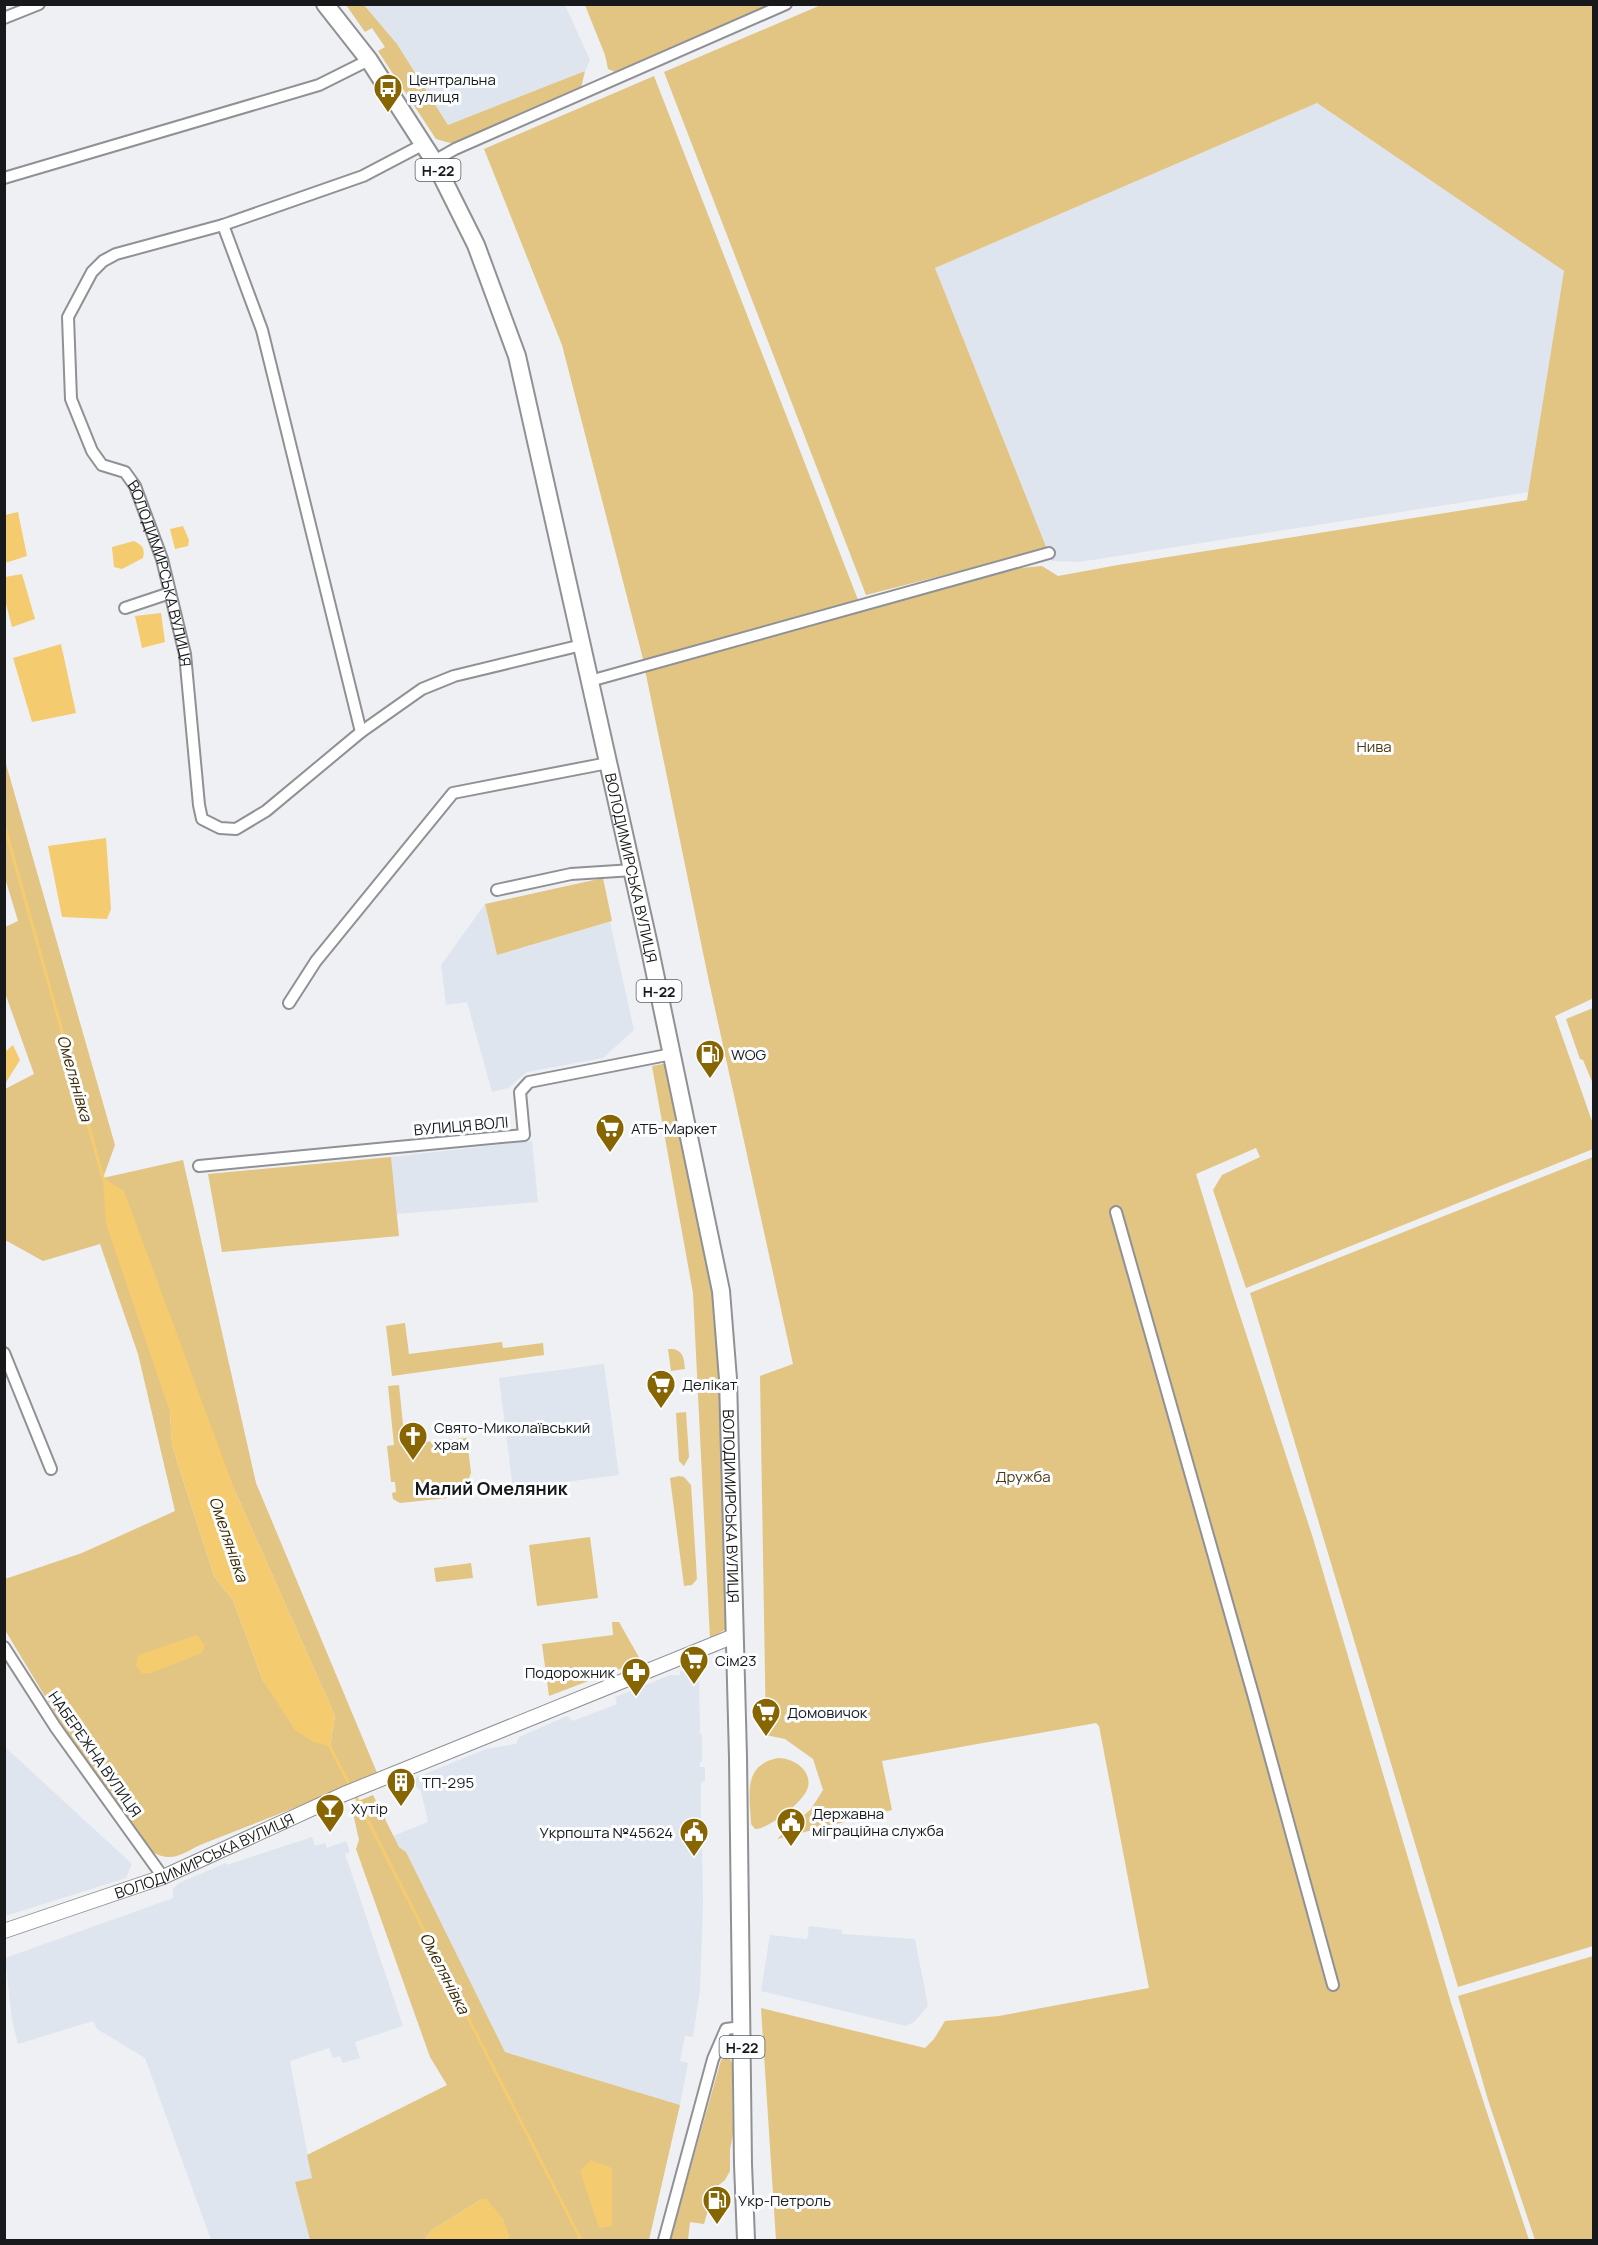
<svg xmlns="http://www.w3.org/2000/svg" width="1598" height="2245" font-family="Manrope,sans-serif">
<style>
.built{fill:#dee5ef}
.green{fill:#e2c483;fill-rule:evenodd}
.water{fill:#f4cb6f}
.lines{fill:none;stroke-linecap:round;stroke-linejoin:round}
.stream{stroke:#f4cb6f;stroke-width:3}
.minor-casing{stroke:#8f9194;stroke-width:14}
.tertiary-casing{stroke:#8f9194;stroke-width:16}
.primary-casing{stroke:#8f9194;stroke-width:20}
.minor{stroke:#fff;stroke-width:10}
.tertiary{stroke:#fff;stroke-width:14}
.primary{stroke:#fff;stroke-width:16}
.labels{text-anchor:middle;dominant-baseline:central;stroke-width:6;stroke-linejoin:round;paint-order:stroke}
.shield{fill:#fcfdff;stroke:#5c5d5f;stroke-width:1.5}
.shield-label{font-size:14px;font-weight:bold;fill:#18191a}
.poi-label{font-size:15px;fill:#18191a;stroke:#fcfdff;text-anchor:start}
.street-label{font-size:15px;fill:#18191a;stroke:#fcfdff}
.park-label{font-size:15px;fill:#4c3b13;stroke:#fcfdff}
.water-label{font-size:16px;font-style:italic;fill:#3a2a01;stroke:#fcfdff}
.quarter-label{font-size:18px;font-weight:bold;fill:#18191a;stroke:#fcfdff}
</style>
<rect width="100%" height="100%" fill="#eef0f3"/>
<!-- built -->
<path class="built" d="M364,5H565L590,60L585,71L448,125L397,44Z
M1317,103L1564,271L1529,492L1079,562L1052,561L935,268Z
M485,904L497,955L610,922L634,1030L603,1058L527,1072L508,1088L492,1092L467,1002L446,1005L441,965Z
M532,1141L538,1202L397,1214L391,1157Z
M604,1364L619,1475L513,1489L499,1378Z
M680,1671H699L700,1734L702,1735V1762H700V1767H705V1781L701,1782V1827L704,1834L700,1843V1848H702L703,1901L700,1990L693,2037L685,2036L680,2061L688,2063L680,2105L505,2052L406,1852L399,1847L393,1836L428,1822L421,1791L410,1780L486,1749L516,1744L519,1737L567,1716L573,1721L617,1704L615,1697L671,1675H680Z
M4,1746L132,1864L126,1878L5,1916Z
M312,1837L315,1846L325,1843L327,1848L346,1841L350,1852L345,1854L403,2026L355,2042L360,2058L343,2063L340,2056L333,2058L329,2048L290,2061L312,2178L295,2182L310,2240H211L145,2058L97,2029L93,2021L18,2044L12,2019L5,1958L168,1900L173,1898V1889L179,1883L226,1863L227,1865Z
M809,1926L842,1930V1934L915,1939L928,2006L914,2022L906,2026L761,1991L770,1935L807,1939Z"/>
<!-- green -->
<path class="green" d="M346,5H364L397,44L448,125L585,71L581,88L465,142L450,143L436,139L378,51L385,47L372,28L365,32Z
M585,5H772L628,68L615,72L608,69L605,55Z
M821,5H1593L1594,998L1555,1016L1593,1124V1149L1246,1288L1213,1190L1222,1175L1260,1157L1256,1148L1196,1174L1233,1294L1312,1535L1452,2006L1529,2240H776L761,2008L925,2048L934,2039L945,2021L999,2016L1149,1988L1099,1726L1096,1723L882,1761L892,1810L777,1839L811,1809L823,1790L813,1759L785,1739L766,1735L760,1376L793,1364L708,977L642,655L562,345L484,149L654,76L862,610L1021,568L1042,566L1058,576L1118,565L1527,500L1564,271L1317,103L935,268L1047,549L866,595L664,72Z
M4,757L115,1145L103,1178L183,1160L256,1483L378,1775L200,1845C181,1854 173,1863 152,1852L64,1728L5,1630V1579L82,1553L175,1511L138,1354L100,1244L43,1261L5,1240V1089L34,1074L5,993V927L18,921L5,878ZM170,1412L235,1491L335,1716L330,1746L263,1681L233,1600L214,1576L172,1445Z
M603,878L612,921L497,955L485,904Z
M1593,1008V1084L1583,1060L1580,1059L1566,1019Z
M668,1063L714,1293L722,1401L726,1629L710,1639L693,1293L652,1066Z
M391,1157L399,1236L222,1252L208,1174Z
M1593,1157V1946L1458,1987L1250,1293Z
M405,1323L409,1354L502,1342L503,1348L543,1343L544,1355L392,1376L386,1326Z
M668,1349C682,1348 684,1356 685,1369L671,1371Z
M399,1385L405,1444L467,1438L471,1473L463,1494L457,1497L400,1503L393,1499L392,1493L396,1492L395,1482H391L387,1446L394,1445L388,1386Z
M686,1412L689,1457L684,1466L679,1461L676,1413Z
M679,1476L684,1477L691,1485L697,1579L692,1585L684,1586L670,1478Z
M590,1537L598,1598L537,1606L529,1545Z
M471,1563L473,1578L436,1582L434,1568Z
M612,1622H619L641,1661L549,1696L542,1644L613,1635Z
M778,1758C792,1758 812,1769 808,1787C805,1801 769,1829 755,1829L751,1824C750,1795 742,1765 778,1758Z
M373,1795L399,1847L406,1852L505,2052L680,2105L649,2240H504L509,2237L503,2220L486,2199H482L432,2230L424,2240H310L295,2182L312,2178L307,2155L447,2085L430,2057L356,1849L359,1840L351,1804Z
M1593,1956V2240H1535L1488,2100L1458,1996Z
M725,2058L730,2059L732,2063L733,2134L730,2150V2171L725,2180L714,2189L704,2224L690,2222L688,2240H670L721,2060Z"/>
<!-- water -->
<path class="water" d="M18,512L27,556L5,563V515Z
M183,526L189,540L188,546L175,549L170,529Z
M134,541C143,546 145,548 143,558L122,569L114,567L112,547Z
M22,574L35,619L12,627L5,600V577Z
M161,613L165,642L142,648L135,616Z
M61,644L76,713L32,722L13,658Z
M106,838L111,909L107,919L62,917L48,846Z
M13,1045L20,1060L5,1084V1052Z
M103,1178L124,1191L235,1491L335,1716L330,1746L313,1742L295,1730L263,1681L233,1600L214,1576L172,1445L170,1412L106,1224Z
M197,1635L205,1645L202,1653L151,1673L142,1674L136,1665L138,1655Z
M591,2160L612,2168V2226L599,2228L580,2171Z
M482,2199H486C496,2210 508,2223 509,2237L504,2240H424L432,2230Z"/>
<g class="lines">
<!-- stream -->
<path class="stream" d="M4,824L104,1181
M328,1743L351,1788
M354,1793L581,2240"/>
<!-- minor casing -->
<g class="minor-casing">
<g id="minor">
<path d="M4,18L39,4"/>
<path d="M434,161L455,149L786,4"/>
<path d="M4,178L319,85L369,60"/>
<path id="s1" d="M223,225L116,254L103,261L92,272L68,317L71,399L92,451L102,465L125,472L135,486L162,559L185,654L199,805L202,819L220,828L236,829L266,811L361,732L422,689L454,676L582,645"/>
<path d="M125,608L170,593"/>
<path d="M590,681L1049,553"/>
<path d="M361,732L262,330L223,225L363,176L424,144"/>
<path d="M497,890L571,874L633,870"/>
<path d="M289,1003L316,961L453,793L608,763"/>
<path d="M199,1166L524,1135L520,1092L529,1082L672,1054"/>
<path d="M1116,1212L1253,1694L1333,1985"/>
<path d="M4,1353L51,1469"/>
<path d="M4,1647L56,1728L163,1877"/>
<path d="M664,2240L713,2059L726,2029L742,2027"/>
</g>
</g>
<!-- tertiary casing -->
<g class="tertiary-casing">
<g id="tertiary">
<path id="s2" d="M4,1931L163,1877L344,1794L734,1636"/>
</g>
</g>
<!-- primary casing -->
<g class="primary-casing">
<g id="primary">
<path id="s3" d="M325,4L369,60L434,161L476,245L517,356L649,945L721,1291L728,1379L738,1757L743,2164L746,2240"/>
</g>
</g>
<!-- minor -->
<use href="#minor" class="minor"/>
<!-- tertiary -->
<use href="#tertiary" class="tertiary"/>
<!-- primary -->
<use href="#primary" class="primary"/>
</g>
<!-- icons -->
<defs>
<g id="bus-pin" transform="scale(1.5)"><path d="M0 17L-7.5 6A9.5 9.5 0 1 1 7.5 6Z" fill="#876500" stroke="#fcfdff"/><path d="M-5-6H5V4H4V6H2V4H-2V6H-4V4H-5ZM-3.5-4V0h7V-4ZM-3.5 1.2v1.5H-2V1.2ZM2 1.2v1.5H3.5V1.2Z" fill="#fff"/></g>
<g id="fuel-pin" transform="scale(1.5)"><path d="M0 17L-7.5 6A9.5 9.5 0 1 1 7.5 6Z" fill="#876500" stroke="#fcfdff"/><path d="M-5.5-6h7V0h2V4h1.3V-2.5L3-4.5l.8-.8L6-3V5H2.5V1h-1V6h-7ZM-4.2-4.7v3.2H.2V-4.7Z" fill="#fff"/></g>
<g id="supermarket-pin" transform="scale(1.5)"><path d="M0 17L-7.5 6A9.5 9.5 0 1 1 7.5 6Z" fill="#876500" stroke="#fcfdff"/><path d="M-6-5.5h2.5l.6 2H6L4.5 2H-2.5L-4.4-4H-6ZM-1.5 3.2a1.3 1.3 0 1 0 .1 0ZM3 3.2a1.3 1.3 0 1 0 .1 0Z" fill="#fff"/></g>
<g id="church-pin" transform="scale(1.5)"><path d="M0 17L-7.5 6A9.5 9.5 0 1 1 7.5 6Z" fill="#876500" stroke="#fcfdff"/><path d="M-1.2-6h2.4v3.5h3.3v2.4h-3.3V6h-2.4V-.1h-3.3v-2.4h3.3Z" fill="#fff"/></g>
<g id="pharmacy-pin" transform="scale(1.5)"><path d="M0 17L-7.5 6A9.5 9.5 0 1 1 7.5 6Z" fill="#876500" stroke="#fcfdff"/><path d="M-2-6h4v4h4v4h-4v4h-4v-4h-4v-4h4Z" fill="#fff"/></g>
<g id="building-pin" transform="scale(1.5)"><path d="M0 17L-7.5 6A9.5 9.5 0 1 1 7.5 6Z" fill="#876500" stroke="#fcfdff"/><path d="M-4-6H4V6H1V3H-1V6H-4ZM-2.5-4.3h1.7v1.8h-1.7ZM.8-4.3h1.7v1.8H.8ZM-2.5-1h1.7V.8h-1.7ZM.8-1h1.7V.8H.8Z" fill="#fff"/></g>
<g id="bar-pin" transform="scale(1.5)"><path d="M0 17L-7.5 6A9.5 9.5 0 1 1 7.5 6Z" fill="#876500" stroke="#fcfdff"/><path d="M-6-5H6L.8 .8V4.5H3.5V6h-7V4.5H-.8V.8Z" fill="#fff"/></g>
<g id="civic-pin" transform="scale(1.5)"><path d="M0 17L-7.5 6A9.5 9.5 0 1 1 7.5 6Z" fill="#876500" stroke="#fcfdff"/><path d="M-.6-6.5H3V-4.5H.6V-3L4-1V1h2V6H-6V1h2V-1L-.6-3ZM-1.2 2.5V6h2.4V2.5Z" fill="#fff"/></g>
</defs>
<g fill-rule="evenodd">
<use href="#bus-pin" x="388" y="88"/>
<use href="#fuel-pin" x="710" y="1054"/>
<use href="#supermarket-pin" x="610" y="1128"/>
<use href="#supermarket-pin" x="661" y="1384"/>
<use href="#church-pin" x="413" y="1436"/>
<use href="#supermarket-pin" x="694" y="1660"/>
<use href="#pharmacy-pin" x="636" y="1672"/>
<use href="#supermarket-pin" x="766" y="1712"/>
<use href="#building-pin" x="401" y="1782"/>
<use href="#bar-pin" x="330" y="1808"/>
<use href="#civic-pin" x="791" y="1822"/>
<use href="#civic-pin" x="694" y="1832"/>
<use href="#fuel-pin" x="717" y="2200"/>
</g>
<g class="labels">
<!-- shield labels -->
<g class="shield">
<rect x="415.5" y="159" width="45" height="22" rx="4.5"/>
<rect x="636.5" y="980" width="45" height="22" rx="4.5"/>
<rect x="719.5" y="2036" width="45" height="22" rx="4.5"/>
</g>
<g class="shield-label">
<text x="438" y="170">Н-22</text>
<text x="659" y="991">Н-22</text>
<text x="742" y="2047">Н-22</text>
</g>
<!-- poi labels -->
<g class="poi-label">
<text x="409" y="79">Центральна<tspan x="409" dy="17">вулиця</tspan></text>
<text x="731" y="1054">WOG</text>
<text x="631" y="1128">АТБ-Маркет</text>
<text x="682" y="1384">Делікат</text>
<text x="434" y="1427">Свято-Миколаївський<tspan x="434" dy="17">храм</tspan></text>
<text x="715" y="1660">Сім23</text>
<text x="615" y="1672" text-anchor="end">Подорожник</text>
<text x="787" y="1712">Домовичок</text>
<text x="422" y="1782">ТП-295</text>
<text x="351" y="1808">Хутір</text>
<text x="812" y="1813">Державна<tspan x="812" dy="17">міграційна служба</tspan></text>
<text x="673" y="1832" text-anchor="end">Укрпошта №45624</text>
<text x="738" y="2200">Укр-Петроль</text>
</g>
<!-- street labels -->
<g class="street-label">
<text stroke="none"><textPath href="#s1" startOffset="480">ВОЛОДИМИРСЬКА ВУЛИЦЯ</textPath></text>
<text stroke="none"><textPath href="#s3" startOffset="928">ВОЛОДИМИРСЬКА ВУЛИЦЯ</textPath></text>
<text transform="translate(461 1126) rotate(-5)">ВУЛИЦЯ ВОЛІ</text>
<text stroke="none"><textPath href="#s3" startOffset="1576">ВОЛОДИМИРСЬКА ВУЛИЦЯ</textPath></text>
<text transform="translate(95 1754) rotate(55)">НАБЕРЕЖНА ВУЛИЦЯ</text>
<text stroke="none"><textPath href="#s2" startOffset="214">ВОЛОДИМИРСЬКА ВУЛИЦЯ</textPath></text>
</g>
<!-- park labels -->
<g class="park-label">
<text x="1374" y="746">Нива</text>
<text x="1023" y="1476">Дружба</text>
</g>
<!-- water labels -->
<g class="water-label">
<text transform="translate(75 1078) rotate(74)">Омелянівка</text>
<text transform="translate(229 1539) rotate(71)">Омелянівка</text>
<text transform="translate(445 1973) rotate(63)">Омелянівка</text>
</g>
<!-- quarter labels -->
<g class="quarter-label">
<text x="491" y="1488">Малий Омеляник</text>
</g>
</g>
<!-- border -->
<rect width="1598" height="2245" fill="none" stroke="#18191a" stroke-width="12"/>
</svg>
